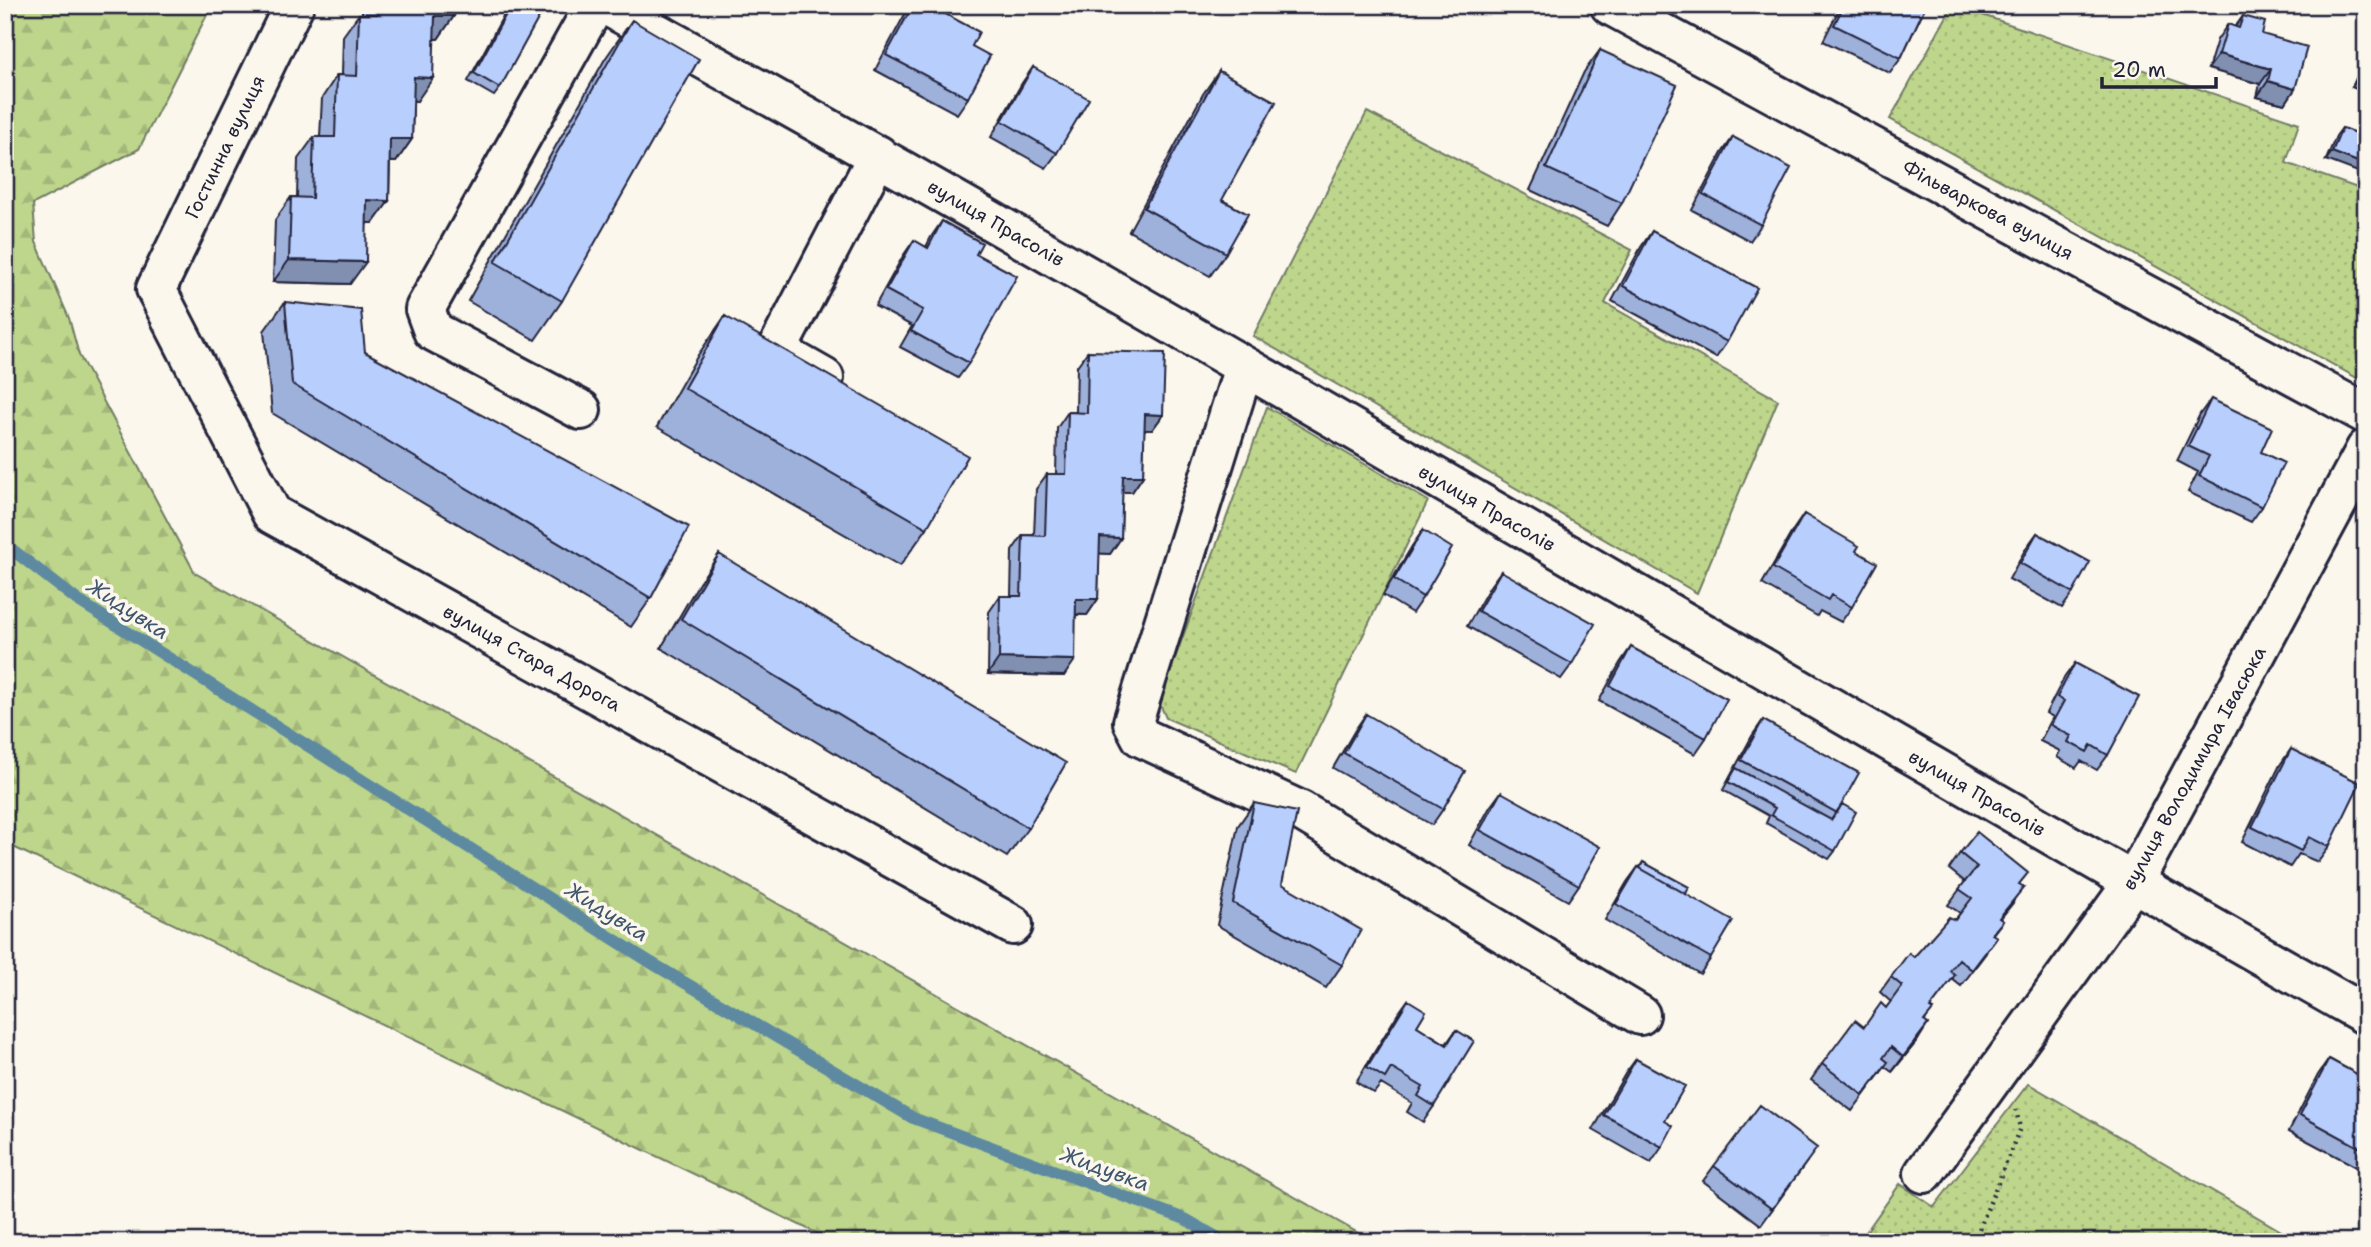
<svg xmlns="http://www.w3.org/2000/svg" width="2371" height="1247" font-family="'Shantell Sans',sans-serif">
<style>
.grass{fill:url(#grass-dots);stroke:#707c64;stroke-width:2}
.forest{fill:url(#forest-firs);stroke:#707c64;stroke-width:2}
.lines{fill:none;stroke-linecap:round;stroke-linejoin:round}
.stream{stroke:#5d8aa0;stroke-width:12}
.minor-casing{stroke:#22223b;stroke-width:44}
.path{stroke:#22223b;stroke-width:4.5;stroke-dasharray:2 5;stroke-linecap:butt}
.minor{stroke:#fbf7ec;stroke-width:38}
.wall{fill:#9eb1da;stroke:#22223b;stroke-width:2}
.shaded-wall{fill:#8190b1;stroke:#22223b;stroke-width:2}
.building{fill:#b8cefd;stroke:#22223b;stroke-width:2}
.labels{text-anchor:middle;dominant-baseline:central;stroke-width:7;stroke-linejoin:round;paint-order:stroke}
.street-label{font-size:19px;fill:#22223b;stroke:#fbf7ec}
.water-label{font-size:21px;font-style:italic;fill:#3f566e;stroke:#fbf7ec}
</style>
<defs>
<pattern id="grass-dots" width="8" height="8" patternUnits="userSpaceOnUse" patternTransform="scale(1.75)"><rect width="8" height="8" fill="#bed58c"/><path d="M2 2h.1M6 6h.1" fill="none" stroke="#a3b77a" stroke-width="1.8" stroke-linecap="round"/></pattern>
<pattern id="forest-firs" width="22" height="20" patternUnits="userSpaceOnUse" patternTransform="scale(1.75)"><rect width="22" height="20" fill="#bed58c"/><path d="M5 1l3.5 6h-7zM16 11l3.5 6h-7z" fill="#a3b77a"/></pattern>
</defs>
<rect width="100%" height="100%" fill="#fbf7ec"/>
<filter id="ink" filterUnits="userSpaceOnUse"><feTurbulence type="fractalNoise" baseFrequency=".0143" numOctaves="2"/><feDisplacementMap in="SourceGraphic" scale="14" xChannelSelector="R" yChannelSelector="G"/><feConvolveMatrix kernelMatrix="1 2 1 2 8 2 1 2 1" color-interpolation-filters="sRGB"/></filter>
<g filter="url(#ink)">
<!-- grass -->
<path class="grass" d="M1953,5L2299,123L2286,163L2366,191V383L1890,119Z
M1367,112L1632,250L1605,303L1778,400L1697,593L1253,336Z
M1267,407L1428,501L1296,774L1166,718L1159,702Z
M2028,1084H2029L2300,1242H1859L1900,1184L1934,1207Z"/>
<!-- forest -->
<path class="forest" d="M5,5H212L139,149L33,204L36,242L69,318L79,355L195,573L1374,1242H835L5,843Z"/>
<g class="lines">
<!-- stream -->
<path class="stream" d="M5,544L77,600L650,962L913,1118L1185,1219L1225,1242"/>
<!-- minor casing -->
<g class="minor-casing">
<path id="minor" d="M294,5L156,289L272,514L1013,925
M606,5C1199,331 1777,682 2366,1015
M1610,5L2366,414
M1244,367L1133,722L1141,737L1301,811L1640,1015
M824,378L782,354L781,342L878,155
M581,410L433,331L425,309L595,5
M1924,1173L2133,883L2366,449"/>
</g>
<!-- path -->
<path class="path" d="M1974,1242L2020,1128L2016,1110"/>
<!-- minor -->
<use href="#minor" class="minor"/>
</g>
<!-- wall -->
<path class="wall" d="M362,5H454V16L438,39H434L417,101L413,100L412,139L396,162H390L389,201L373,223H367L350,284L273,282L275,220L291,197H297L298,159L314,137H320L322,98L337,75H342L343,36L359,14H362Z
M509,5H539L500,88L494,96L468,81Z
M912,5H929L968,98L957,114L875,70L905,14Z
M1841,5H1926L1901,58L1890,73L1823,41Z
M2243,16L2262,34L2295,89L2285,104L2257,97L2260,84L2208,69L2217,40L2228,24L2235,27Z
M632,20L562,301L535,340L468,301L605,59Z
M1600,50L1622,203L1607,226L1530,190L1584,72Z
M2366,57V93L2352,87Z
M1033,67L1057,153L1046,168L991,137L1022,83Z
M1219,71L1222,200L1226,253L1210,276L1129,231L1203,94Z
M2342,128L2366,137L2326,160L2336,136Z
M1733,137L1761,225L1750,241L1692,210L1722,153Z
M942,221L976,254L969,363L958,378L900,347L912,326L875,306L903,256L914,240L926,247L931,237Z
M1652,231L1727,342L1716,358L1612,301L1641,247Z
M285,302L651,598L631,627L272,413L264,331Z
M725,316L927,528L900,566L657,427L698,355Z
M1088,351L1163,415L1152,430H1144L1143,476L1132,492H1122L1121,538L1110,554L1099,553L1098,599L1087,615H1076L1064,676L988,674L989,612L1000,596H1011L1012,551L1023,535H1034L1036,489L1047,474H1056L1057,428L1068,412H1076L1077,366Z
M2211,399L2261,452L2262,507L2251,522L2188,492L2198,472L2177,461L2200,414Z
M1804,514L1856,551L1852,607L1841,622L1820,611L1817,616L1762,584L1793,530Z
M1423,530V597L1412,613L1383,595L1412,546Z
M2037,533L2073,593L2062,608L2009,579L2026,548Z
M719,554L1028,828L1007,857L661,648L699,583Z
M1501,571L1572,664L1561,679L1467,626L1490,586Z
M1631,647L1706,738L1695,754L1599,701L1620,663Z
M2075,663L2108,755L2097,770L2081,761L2076,768L2057,757L2060,751L2040,741L2053,717L2046,713L2064,678Z
M1366,714L1443,809L1432,825L1333,768L1355,730Z
M1763,720L1842,804L1835,851L1829,859L1766,823L1769,816L1723,790L1752,736Z
M2291,749L2329,847L2318,862L2299,854L2290,867L2242,842L2280,765Z
M1501,792L1579,885L1568,901L1469,845L1490,807Z
M1254,803L1282,884L1342,965L1326,988L1217,925L1238,826Z
M1960,853L2019,885L2013,903L2000,919L2003,921L1993,934L1986,953L1961,986L1952,979L1930,1008L1918,1040L1892,1072L1885,1067L1852,1111L1811,1080L1822,1064L1886,1008L1891,1002L1880,992L1891,977L1955,920L1960,913L1948,905L1965,882L1949,869Z
M1643,862L1686,894L1711,958L1700,974L1605,920L1627,882L1638,867L1639,868Z
M1408,1000L1417,1026L1446,1044L1456,1030L1434,1106L1423,1122L1407,1112L1412,1103L1381,1084L1374,1093L1356,1082L1397,1015Z
M1636,1059L1665,1121L1662,1147L1651,1163L1593,1130L1625,1074Z
M2329,1059L2366,1079V1172L2289,1131L2318,1075Z
M1806,1163L1761,1225L1703,1181L1714,1166Z"/>
<!-- shaded-wall -->
<path class="shaded-wall" d="M435,16H454L438,39L419,38Z
M2219,54L2271,69L2260,84L2208,69Z
M2363,71L2366,72V93L2352,87Z
M414,77L433,78L417,101L398,100Z
M2268,81L2295,89L2285,104L2257,97Z
M390,139H412L396,162L375,161Z
M2332,152L2366,165V175L2326,160Z
M367,200L389,201L373,223H352Z
M289,260L366,262L350,284L273,282Z
M1145,414L1163,415L1152,430H1134Z
M1123,476H1143L1132,492H1112Z
M1100,537L1121,538L1110,554L1089,553Z
M1076,599H1098L1087,615L1066,614Z
M999,658L1075,660L1064,676L988,674Z
M1928,1024L1918,1040L1892,1072L1903,1057Z"/>
<!-- building -->
<path class="building" d="M377,5H454V16H435L433,78L414,77L412,139H390L389,201L367,200L366,262L289,260L291,197L312,198L314,137H335L337,75L357,76L359,14H377Z
M511,5H539L544,8L500,88L474,73Z
M913,5H929L979,32L972,46L990,56L968,98L886,55Z
M1844,5H1926L1901,58L1834,25Z
M2243,16L2265,22L2262,34L2307,47L2295,89L2268,81L2271,69L2219,54L2228,24L2239,28Z
M632,20L699,59L562,301L495,262Z
M1600,50L1677,85L1622,203L1546,168Z
M1033,67L1089,99L1057,153L1002,121Z
M1219,71L1276,102L1222,200L1248,214L1226,253L1144,208Z
M2342,128L2366,137V165L2332,152Z
M1733,137L1791,168L1761,225L1703,194Z
M942,221L982,243L976,254L1017,276L969,363L911,331L923,310L886,290L914,240L928,248Z
M1652,231L1757,288L1727,342L1623,286Z
M285,302L361,310L365,352L689,527L651,598L292,384Z
M725,316L968,456L927,528L684,388Z
M1088,351L1165,353L1163,415L1145,414L1143,476H1123L1121,538L1100,537L1098,599H1076L1075,660L999,658L1000,596H1021L1023,535L1045,536L1047,474H1066L1068,412L1087,413Z
M2211,399L2272,428L2261,452L2284,463L2262,507L2199,476L2209,456L2188,446Z
M1804,514L1859,546L1856,551L1877,563L1852,607L1831,595L1828,600L1773,568Z
M1423,530L1452,548L1423,597L1394,579Z
M2037,533L2090,562L2073,593L2020,563Z
M719,554L1066,763L1028,828L681,619Z
M1501,571L1595,624L1572,664L1478,611Z
M1631,647L1727,699L1706,738L1610,686Z
M2075,663L2139,697L2108,755L2091,745L2087,752L2068,742L2071,736L2051,725L2064,701L2057,697Z
M1366,714L1465,771L1443,809L1344,753Z
M1763,720L1859,773L1837,813L1741,760Z
M2291,749L2360,783L2329,847L2309,837L2301,851L2252,827Z
M1736,768L1831,820L1842,804L1856,812L1835,851L1771,815L1775,808L1728,782Z
M1501,792L1600,847L1579,885L1480,830Z
M1254,803L1297,812L1282,884L1361,930L1342,965L1233,903Z
M1977,832L2028,873L2019,884L2024,887L1999,918L2003,921L1992,934L1997,937L1972,970L1959,959L1950,971L1955,975L1930,1008L1933,1010L1924,1021L1928,1024L1903,1057L1891,1047L1883,1058L1888,1062L1863,1095L1822,1064L1855,1020L1864,1027L1881,1003L1886,1008L1902,986L1891,977L1909,953L1914,957L1949,917L1955,920L1972,898L1959,889L1977,867L1960,853Z
M1643,862L1689,887L1686,894L1640,868Z
M1638,867L1733,921L1711,958L1616,904Z
M1408,1000L1426,1011L1417,1026L1447,1045L1456,1030L1474,1041L1434,1106L1418,1096L1423,1087L1391,1068L1385,1078L1367,1067Z
M1636,1059L1685,1086L1665,1121L1673,1126L1662,1147L1604,1115Z
M2329,1059L2366,1079V1151L2300,1115Z
M1760,1105L1817,1148L1772,1209L1714,1166Z"/>
</g>
<g class="labels">
<!-- street labels -->
<g class="street-label">
<text transform="translate(225 147) rotate(-64)">Гостинна вулиця</text>
<text transform="translate(1988 210) rotate(28)">Фільваркова вулиця</text>
<text transform="translate(996 223) rotate(30)">вулиця Прасолів</text>
<text transform="translate(1487 508) rotate(30)">вулиця Прасолів</text>
<text transform="translate(532 658) rotate(29)">вулиця Стара Дорога</text>
<text transform="translate(2194 768) rotate(-61)">вулиця Володимира Івасюка</text>
<text transform="translate(1977 793) rotate(30)">вулиця Прасолів</text>
</g>
<!-- water labels -->
<g class="water-label">
<text transform="translate(128 609) rotate(33)">Жидувка</text>
<text transform="translate(607 912) rotate(32)">Жидувка</text>
<text transform="translate(1105 1169) rotate(20)">Жидувка</text>
</g>
</g>
<!-- margin -->
<rect width="2371" height="1247" fill="none" stroke="#fbf7ec" stroke-width="28"/>
<rect x="14" y="14" width="2343" height="1219" fill="none" stroke="#22223b" stroke-width="2.5" filter="url(#ink)"/>
<!-- scale -->
<path d="M2102 77v10h114v-10" fill="none" stroke="#22223b" stroke-width="3.5"/>
<text x="2112" y="77" font-size="21" fill="#22223b" stroke="#fbf7ec" stroke-width="5" paint-order="stroke">20 m</text>
</svg>
